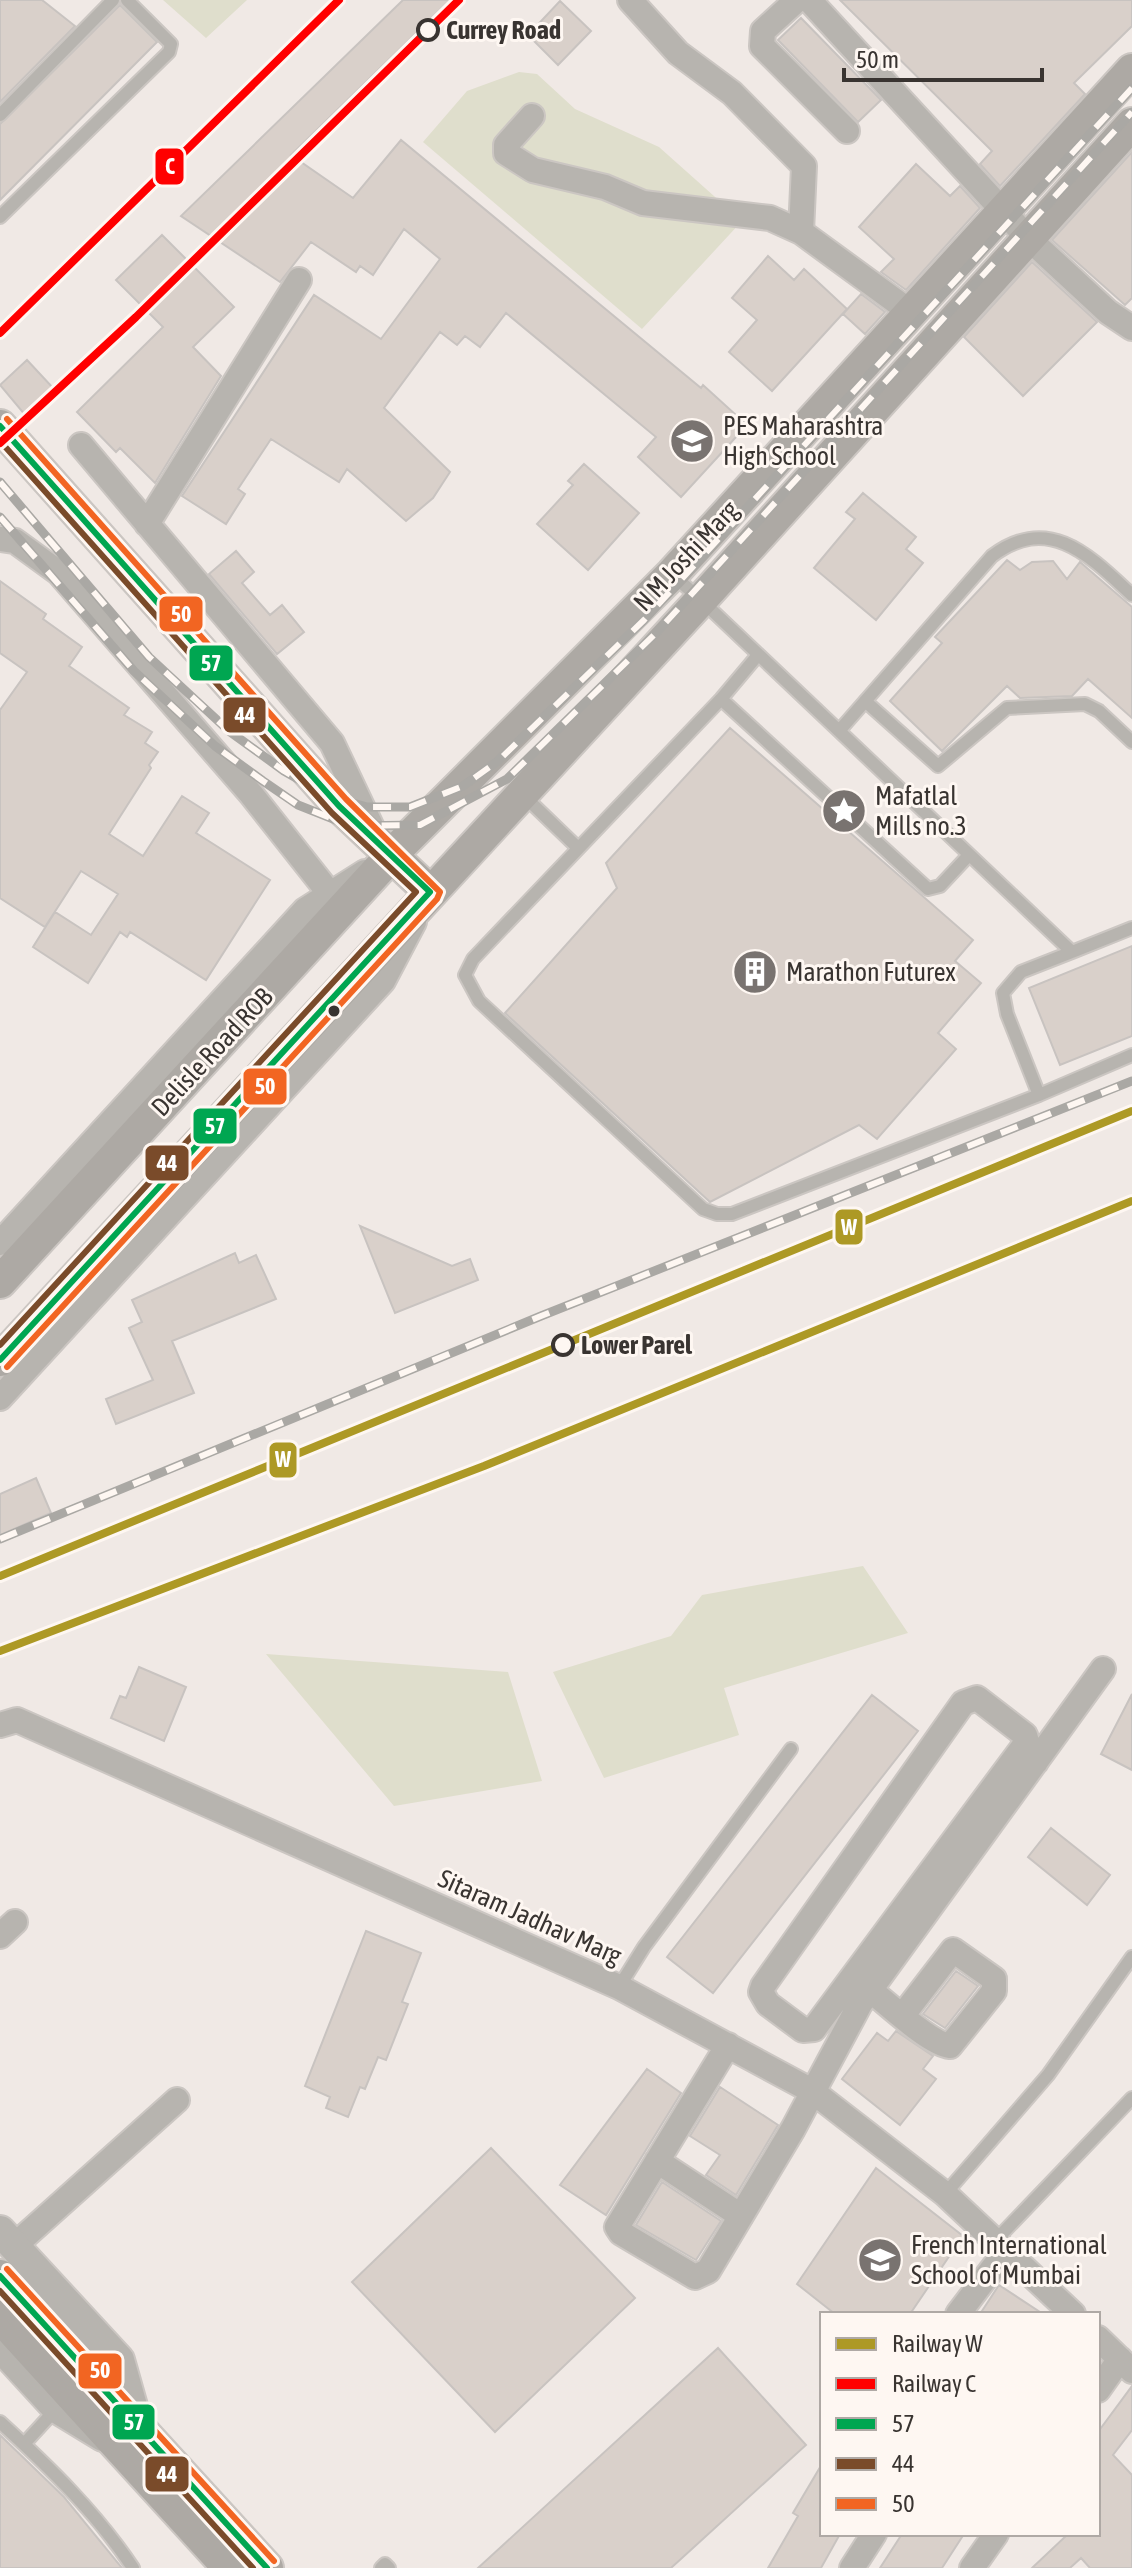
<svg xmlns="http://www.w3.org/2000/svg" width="1132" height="2568" font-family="'Asap Condensed',sans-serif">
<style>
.green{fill:#dfdecc}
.building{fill:#d9d0ca;stroke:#c8c3c0;stroke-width:2}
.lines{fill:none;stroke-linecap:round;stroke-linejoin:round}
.service-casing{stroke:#cbc6c2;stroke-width:16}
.minor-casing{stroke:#cbc6c2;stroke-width:28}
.tertiary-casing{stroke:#cbc6c2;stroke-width:34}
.secondary-casing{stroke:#cbc6c2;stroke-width:36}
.service{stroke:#b7b4af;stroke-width:12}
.minor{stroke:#b7b4af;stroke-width:24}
.tertiary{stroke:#b7b4af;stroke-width:30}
.secondary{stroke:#ada9a4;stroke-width:32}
.rail-casing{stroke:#aaa8a4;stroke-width:9}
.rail{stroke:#fef7f2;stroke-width:6;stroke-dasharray:18;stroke-linecap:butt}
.bus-1-casing{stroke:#fef7f2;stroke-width:12}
.bus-2-casing{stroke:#fef7f2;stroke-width:12}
.bus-3-casing{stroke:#fef7f2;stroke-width:12}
.bus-1{stroke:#00a651;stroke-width:6}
.bus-2{stroke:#7a4b2a;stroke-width:6}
.bus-3{stroke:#f26522;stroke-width:6}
.rail-1-casing{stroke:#fef7f2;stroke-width:14}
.rail-2-casing{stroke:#fef7f2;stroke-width:14}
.rail-1{stroke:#ad9925;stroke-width:8}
.rail-2{stroke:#f00;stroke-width:8}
.stop-dot{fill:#fef7f2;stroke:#393431;stroke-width:4}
.bus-dot{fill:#393431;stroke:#fef7f2;stroke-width:3}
.labels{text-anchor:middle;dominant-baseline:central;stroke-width:6;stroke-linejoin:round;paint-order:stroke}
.stop-label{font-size:26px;font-weight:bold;fill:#393431;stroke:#fef7f2;text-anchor:start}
.poi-label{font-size:26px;fill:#393431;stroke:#fef7f2;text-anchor:start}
.street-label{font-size:26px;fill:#393431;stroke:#fef7f2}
.line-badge{stroke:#fef7f2;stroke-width:3}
.badge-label{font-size:22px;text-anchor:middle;font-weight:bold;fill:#fff}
</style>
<rect width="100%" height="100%" fill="#f0e9e5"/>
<!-- green -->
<path class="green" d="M163,0H247L206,38Z
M519,72L537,74L575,109L659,147L742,221L642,329L423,142L467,91Z
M863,1566L908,1633L724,1688L739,1735L604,1778L553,1672L671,1636L702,1595Z
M266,1654L508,1672L542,1781L394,1806Z"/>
<!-- building -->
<path class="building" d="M0,0H42L75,26L0,102Z
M403,0H450L291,155L353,198L401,140L701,388L703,385L747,425L681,497L638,457L656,437L506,313L480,347L465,336L457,345L440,332L384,408L450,472L433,498L406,521L347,469L339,482L271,439L238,489L245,494L226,524L182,496L314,295L381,339L440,259L404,229L373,275L360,266L356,272L311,242L280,282L181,216Z
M840,0H1132V26L1074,83L1085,94L1000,186L980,164L992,151Z
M560,1L591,31L558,65L528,35Z
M120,5L157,42L0,200V124Z
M801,18L881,100L858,122L778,40Z
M1132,152V298L1125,305L1052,240Z
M916,164L950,196L960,186L980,208L906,290L881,272L894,259L859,227Z
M162,235L234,307L193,347L221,376L155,483L120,448L116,452L77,412L163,327L116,280Z
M768,256L794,280L804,269L847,309L772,391L729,352L757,320L732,298Z
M1032,262L1097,322L1023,396L964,337Z
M861,294L885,312L865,334L843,314Z
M27,360L54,389L26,416L0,385Z
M584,464L639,513L588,570L537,524L573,485L568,481Z
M863,493L916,537L906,549L923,563L876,620L814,568L855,519L846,512Z
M236,551L254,572L242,583L270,615L282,605L304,632L277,654L209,574Z
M1007,560L1020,570L1032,562L1053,561L1067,579L1080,562L1132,607V718L1088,679L1072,696L1020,698L1007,686L942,751L890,701L942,643L935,637Z
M0,581L46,614L43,619L82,647L69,666L129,708L124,715L152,732L145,743L158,752L149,765L151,768L109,834L143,856L182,796L209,813L196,833L270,880L206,980L130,932L127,937L120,932L88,983L33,947L55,912L91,935L118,894L81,871L45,927L0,898V710L27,672L0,653Z
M730,728L973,940L955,961L981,983L938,1033L956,1049L877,1139L859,1125L710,1202L505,1013L617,888L606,863Z
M1132,946V1036L1060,1065L1029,988Z
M360,1226L452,1266L470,1259L478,1280L395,1313Z
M235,1253L239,1263L256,1255L276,1299L172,1341L194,1393L116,1424L106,1399L153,1380L129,1328L142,1322L132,1300Z
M36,1478L51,1513L0,1535V1494Z
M139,1667L186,1687L164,1741L111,1718L120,1696L126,1698Z
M1132,1694V1770L1101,1754Z
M872,1695L918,1731L713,1993L667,1957Z
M1051,1828L1110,1875L1087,1905L1028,1857Z
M366,1931L421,1953L402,2002L408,2004L386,2060L378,2057L365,2089L360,2087L348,2117L326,2108L330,2097L305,2086Z
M956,1971L978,1986L945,2028L923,2014Z
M896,2031L933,2056L923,2069L936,2079L900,2125L842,2079L877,2033L888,2041Z
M647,2069L681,2093L606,2215L560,2185Z
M720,2087L778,2125L736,2195L706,2175L720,2155L690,2136Z
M491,2148L635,2298L495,2432L352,2282Z
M876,2168L963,2236L910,2314H835L797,2284Z
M662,2182L721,2221L696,2260L636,2225Z
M999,2285L1043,2314H980Z
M718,2348L806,2445L671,2568H478Z
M1132,2386V2430L1113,2455L1132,2475V2568H1090L1081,2558L1070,2568H1032L1068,2534H1098V2432Z
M0,2435L64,2497L122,2568H0Z
M822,2464V2534H840L821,2568H768L798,2516L793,2513Z
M902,2534H964L942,2568H880Z"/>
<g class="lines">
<!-- service casing -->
<g class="service-casing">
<path id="service" d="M0,115L113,0
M0,217L169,52L171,44L127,0
M674,576L701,600L1072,952L1021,972L1003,993L1007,1014L1039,1095L732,1214H717L703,1209L479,1001L465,975L473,959L721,699L758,655
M721,699L928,889L940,886L969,855
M865,701L938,766L1007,708L1085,704L1099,711L1132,742
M839,731L992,556C1049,513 1090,556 1132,595
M523,795L578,848
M1072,952L1132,928
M1039,1095L1132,1055
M619,1987L644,1947L791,1749
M945,2194L1048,2075L1132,1957
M996,2240L1132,2098
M0,2422C49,2467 96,2512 133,2568
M24,2444L57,2408
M381,2568L385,2564L389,2568"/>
</g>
<!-- minor casing -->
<g class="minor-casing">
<path id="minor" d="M630,0L678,53L732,93L804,166L801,232
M797,0L763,31L762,46L847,131
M809,0L1027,237L1108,312L1132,328
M532,116L506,145V153L533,170L605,187L643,203L770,218L801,232L909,311
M81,445L332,743L375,834
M147,524L299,280
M0,539L15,541L59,573L251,794L330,894
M0,1243L305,910L365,872
M0,1398L383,981L414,922
M0,1725L17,1720L619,1987L812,2091L945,2194L1073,2314
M1021,1750L814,2029L803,2030L768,2004L761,1992L763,1986L963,1703L977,1698L1025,1735L1027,1742L1021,1750L1036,1762
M0,1936L15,1922
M870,1990C888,2004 930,2044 950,2046L994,1991V1979L953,1950L903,2015
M728,2045L617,2227L621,2233L695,2277L708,2271L793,2129L860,2004L1103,1669
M657,2161L741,2216
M14,2246L177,2100
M958,2314L1006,2251
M1098,2338L1132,2371
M1098,2390L1120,2359
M852,2568L874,2534
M972,2568L996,2534"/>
</g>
<!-- tertiary casing -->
<g class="tertiary-casing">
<path id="tertiary" d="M0,2231L119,2360L137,2424
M0,2346L57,2408L103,2436"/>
</g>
<!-- secondary casing -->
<g class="secondary-casing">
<path id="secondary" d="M0,426L339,806L430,892
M0,1282L402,844L672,574L1132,70
M0,1360L701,600L1132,124
M0,2276L267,2568
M0,2317L229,2568"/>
</g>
<!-- service -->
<use href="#service" class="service"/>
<!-- minor -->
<use href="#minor" class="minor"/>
<!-- tertiary -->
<use href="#tertiary" class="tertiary"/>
<!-- secondary -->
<use href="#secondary" class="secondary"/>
<!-- rail casing -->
<g class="rail-casing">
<path id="rail" d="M0,482L149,657L229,731L284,771L328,796L367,807H410L463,786L498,761L644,620L1132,88
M0,517L134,671L215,746L263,781L298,805L351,826L420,825L507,779L656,633L1132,112
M0,1539L541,1316L1132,1081"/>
</g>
<!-- rail -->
<use href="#rail" class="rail"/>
<!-- bus-1 casing -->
<g class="bus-1-casing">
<path id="bus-1" d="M0,426L339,806L430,892L0,1360
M0,2276L267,2568"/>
</g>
<!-- bus-2 casing -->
<g class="bus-2-casing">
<path id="bus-2" d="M0,441L332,813L416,892L0,1345
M0,2291L253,2568"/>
</g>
<!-- bus-3 casing -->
<g class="bus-3-casing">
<path id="bus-3" d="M7,1367L437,899L440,892L346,799L7,419
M7,2269L274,2561"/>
</g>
<!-- bus-1 -->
<use href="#bus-1" class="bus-1"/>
<!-- bus-2 -->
<use href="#bus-2" class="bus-2"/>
<!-- bus-3 -->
<use href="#bus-3" class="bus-3"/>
<!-- rail-1 casing -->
<g class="rail-1-casing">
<path id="rail-1" d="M0,1576L1132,1111
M0,1651L484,1466L1132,1201"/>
</g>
<!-- rail-2 casing -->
<g class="rail-2-casing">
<path id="rail-2" d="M0,333L339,0
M0,443L136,317L459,0"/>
</g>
<!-- rail-1 -->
<use href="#rail-1" class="rail-1"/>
<!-- rail-2 -->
<use href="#rail-2" class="rail-2"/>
</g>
<!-- icons -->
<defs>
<g id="school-disc" transform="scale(2.3)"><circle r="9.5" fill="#797370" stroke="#fef7f2"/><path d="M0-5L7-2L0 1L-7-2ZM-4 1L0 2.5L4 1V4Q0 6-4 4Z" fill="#fff"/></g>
<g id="sight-disc" transform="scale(2.3)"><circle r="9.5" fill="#797370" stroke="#fef7f2"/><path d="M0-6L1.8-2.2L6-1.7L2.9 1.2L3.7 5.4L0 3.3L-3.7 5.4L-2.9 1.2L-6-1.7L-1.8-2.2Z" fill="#fff"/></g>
<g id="building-disc" transform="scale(2.3)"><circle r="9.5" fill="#797370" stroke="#fef7f2"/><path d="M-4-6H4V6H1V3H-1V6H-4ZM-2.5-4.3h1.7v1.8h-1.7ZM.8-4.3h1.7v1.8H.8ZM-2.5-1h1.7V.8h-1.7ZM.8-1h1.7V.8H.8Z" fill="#fff"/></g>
</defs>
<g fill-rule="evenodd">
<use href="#school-disc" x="692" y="441"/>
<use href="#sight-disc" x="844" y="811"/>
<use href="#building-disc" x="755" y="972"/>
<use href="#school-disc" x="880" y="2260"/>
</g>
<!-- markers -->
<g class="stop-dot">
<circle cx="428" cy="30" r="10"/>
<circle cx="563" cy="1345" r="10"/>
</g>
<circle class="bus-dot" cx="334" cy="1011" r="7"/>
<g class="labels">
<!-- stop labels -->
<g class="stop-label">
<text x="446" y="30">Currey Road</text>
<text x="581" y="1345">Lower Parel</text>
</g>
<!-- poi labels -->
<g class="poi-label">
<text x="723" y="426">PES Maharashtra<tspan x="723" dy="30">High School</tspan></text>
<text x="875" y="796">Mafatlal<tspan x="875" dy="30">Mills no.3</tspan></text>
<text x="786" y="972">Marathon Futurex</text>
<text x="911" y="2245">French International<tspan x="911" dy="30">School of Mumbai</tspan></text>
</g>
<!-- street labels -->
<g class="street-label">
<text transform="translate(686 556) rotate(-47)">N M Joshi Marg</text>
<text transform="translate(212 1052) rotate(-47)">Delisle Road ROB</text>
<text transform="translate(530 1917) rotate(24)">Sitaram Jadhav Marg</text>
</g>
</g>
<g class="line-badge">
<rect x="154" y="147" width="31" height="39" rx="8" fill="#f00"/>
<rect x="158" y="595" width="46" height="38" rx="8" fill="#f26522"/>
<rect x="188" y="644" width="46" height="38" rx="8" fill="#00a651"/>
<rect x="222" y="696" width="45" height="38" rx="8" fill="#7a4b2a"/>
<rect x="242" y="1067" width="46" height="39" rx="8" fill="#f26522"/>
<rect x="192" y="1107" width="46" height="38" rx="8" fill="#00a651"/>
<rect x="144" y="1144" width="46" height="38" rx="8" fill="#7a4b2a"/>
<rect x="834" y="1208" width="30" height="38" rx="8" fill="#ad9925"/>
<rect x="268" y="1441" width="30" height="38" rx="8" fill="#ad9925"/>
<rect x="77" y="2352" width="46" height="38" rx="8" fill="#f26522"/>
<rect x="111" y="2403" width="45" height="38" rx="8" fill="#00a651"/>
<rect x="144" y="2455" width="46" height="38" rx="8" fill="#7a4b2a"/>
</g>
<g class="badge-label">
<text x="170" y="174">C</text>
<text x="181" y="622">50</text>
<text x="211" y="671">57</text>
<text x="245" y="723">44</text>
<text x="265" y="1094">50</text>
<text x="215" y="1134">57</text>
<text x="167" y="1171">44</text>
<text x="849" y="1235">W</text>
<text x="283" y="1467">W</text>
<text x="100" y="2378">50</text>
<text x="134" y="2430">57</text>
<text x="167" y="2482">44</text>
</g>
<!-- legend -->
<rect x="820" y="2312" width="280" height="224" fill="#fef7f2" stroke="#afa9a5" stroke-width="2"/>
<rect x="836" y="2338" width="40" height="12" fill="#ad9925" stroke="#afa9a5" stroke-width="2"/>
<text x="892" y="2352" font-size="24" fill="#393431">Railway W</text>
<rect x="836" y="2378" width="40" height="12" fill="#ff0000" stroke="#afa9a5" stroke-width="2"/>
<text x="892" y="2392" font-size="24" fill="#393431">Railway C</text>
<rect x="836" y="2418" width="40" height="12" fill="#00a651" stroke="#afa9a5" stroke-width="2"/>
<text x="892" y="2432" font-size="24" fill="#393431">57</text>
<rect x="836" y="2458" width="40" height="12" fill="#7a4b2a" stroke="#afa9a5" stroke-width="2"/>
<text x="892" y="2472" font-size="24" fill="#393431">44</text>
<rect x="836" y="2498" width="40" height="12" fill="#f26522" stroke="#afa9a5" stroke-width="2"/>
<text x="892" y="2512" font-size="24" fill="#393431">50</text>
<!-- scale -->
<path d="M844 68v12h198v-12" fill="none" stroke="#393431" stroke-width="4"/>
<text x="856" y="68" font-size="24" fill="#393431" stroke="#fef7f2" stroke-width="6" paint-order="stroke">50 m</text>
</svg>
